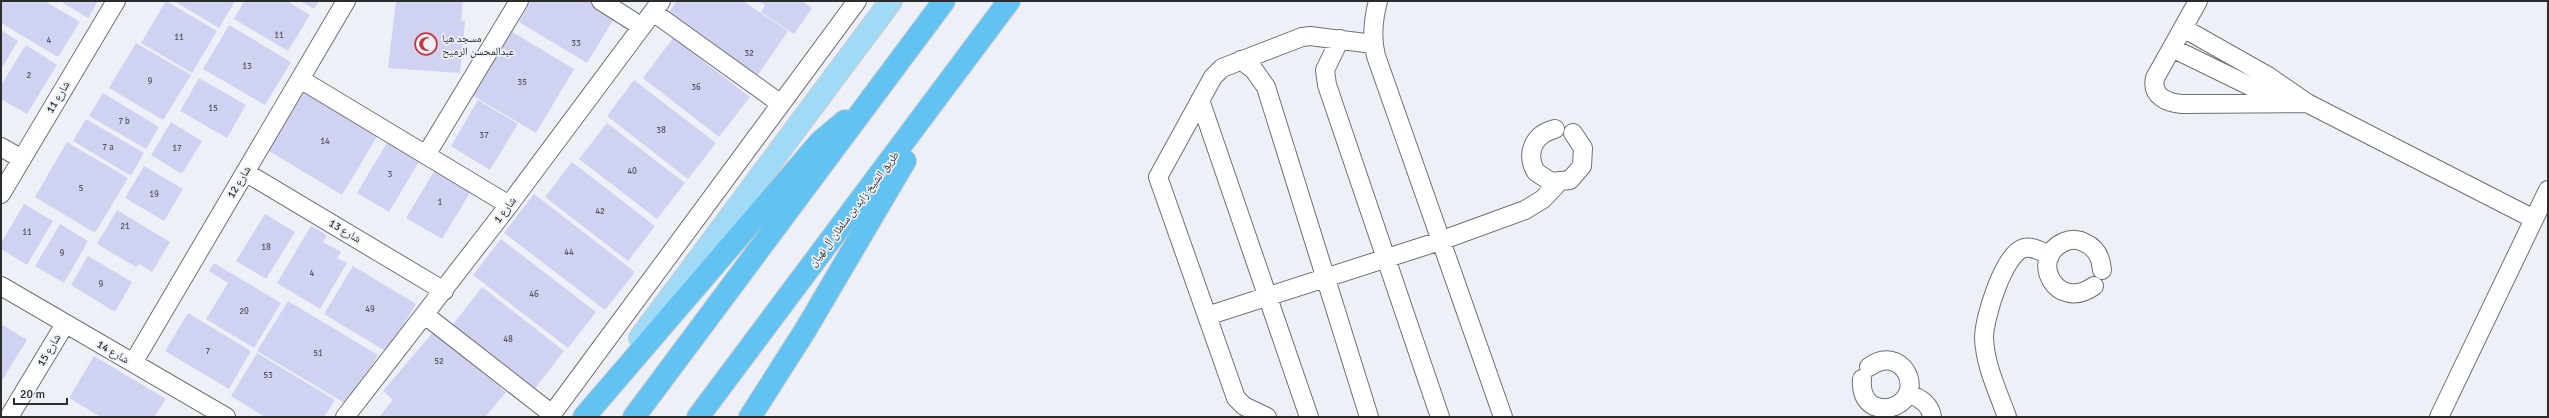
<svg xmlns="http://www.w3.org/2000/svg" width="2549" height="418" font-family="Signika,'Noto Naskh Arabic',sans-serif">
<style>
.building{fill:#d0d2f2}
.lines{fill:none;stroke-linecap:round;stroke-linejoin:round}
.minor-casing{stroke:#6d7175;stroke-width:20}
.major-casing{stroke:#cccccd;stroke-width:24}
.highway-casing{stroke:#cccccd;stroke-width:24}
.minor{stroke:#fff;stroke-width:18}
.major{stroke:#a1daf7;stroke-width:22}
.highway{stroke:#62c2f2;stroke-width:22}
.labels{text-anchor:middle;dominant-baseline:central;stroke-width:3.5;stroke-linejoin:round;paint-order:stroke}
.number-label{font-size:9px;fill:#54565f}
.poi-label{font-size:11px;fill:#2b2c2e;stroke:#edf1f7;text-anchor:start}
.street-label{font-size:11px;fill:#2b2c2e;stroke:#edf1f7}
</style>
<rect width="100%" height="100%" fill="#edf1f7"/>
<!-- building -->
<path class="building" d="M1,1H45L80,22L58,57L1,23Z
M60,1H98L88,18Z
M166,1L217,31L192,73L141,43Z
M174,1H235L219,28Z
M244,1H287L310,15L288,51L234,19Z
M300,1H319L314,9Z
M396,1H463L461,21H465L460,73L388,68Z
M531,1H595L617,14L587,63L519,22Z
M677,1H743L788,31L758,75L667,15Z
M758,1H802L812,8L794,34L761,12L765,5Z
M229,25L291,62L265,105L203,69Z
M1,30L18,41L1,69Z
M509,30L574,69L536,133L470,94Z
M673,38L750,97L719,137L643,78Z
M136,43L191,75L163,120L109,88Z
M26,45L57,65L27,114L1,99V85Z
M199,78L246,105L227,138L180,111Z
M634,80L716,143L688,179L607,116Z
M308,86L381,130L342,195L269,151Z
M103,93L159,127L146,149L89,116Z
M478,100L518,124L490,170L451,146Z
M86,119L144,153L131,176L73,141Z
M171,122L202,141L182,174L151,155Z
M607,123L685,183L657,219L579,159Z
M391,136L423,155L389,212L357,193Z
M67,142L128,178L95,233L35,197Z
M572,162L655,226L628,261L545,197Z
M438,165L474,186L442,239L406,218Z
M144,166L183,189L164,221L125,198Z
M534,194L635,272L605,310L504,233Z
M24,204L53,221L27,265L1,249V243Z
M117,210L170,242L152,272L139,264L136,267L97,244Z
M265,214L295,232L266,279L236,261Z
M60,224L88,241L64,283L35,266Z
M311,226L327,235L323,242L341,252L337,258L347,263L320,309L277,283Z
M501,239L596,312L568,348L473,275Z
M88,256L132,282L115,312L71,285Z
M214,263L281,303L254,348L206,319L228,283L209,271Z
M353,266L416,304L387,352L324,314Z
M482,287L564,351L533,391L451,327Z
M288,301L378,355L348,405L257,351Z
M188,313L251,351L229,389L165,351Z
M1,324L27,340L3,379L1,378Z
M434,331L506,392L485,417H379L393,400L383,391Z
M257,353L335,400L324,417H265L231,396Z
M94,356L166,399L154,417H101L69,398Z"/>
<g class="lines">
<!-- minor casing -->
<g class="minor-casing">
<path id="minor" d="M601,1L642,27
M1378,1C1373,20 1371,37 1376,56L1503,417
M2198,1L2155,78C2151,96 2167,103 2182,104L2307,103
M653,12L781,104
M2183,28L2268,76L2307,103L2534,219
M1340,39L1325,70L1327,85L1440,417
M2172,48L2258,90L2283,97
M1241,60L1254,70L1266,87L1369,417
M300,79L509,205
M1200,100L1309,417
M1555,129C1534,134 1525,153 1536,172L1551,182L1570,180L1582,166L1583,148L1573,133
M1,147L22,159
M426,155L519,1
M245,172L444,291
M1,194L116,1
M1,286L226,417
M2094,286C2056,313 2028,258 2064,242C2071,239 2079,239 2085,243C2097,248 2101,258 2102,270
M425,315L552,414L857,1
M1207,316L1440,241L1525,210L1543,199L1558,183
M133,363L346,1
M1862,379C1861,390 1864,401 1874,406C1881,409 1888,409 1895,406C1927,391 1901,343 1869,367
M1908,393C1919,398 1930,403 1932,417
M9,417L65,324
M345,417L509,205L661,1
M1267,417L1244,406L1236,398L1158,177L1213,77L1222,68L1302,37L1310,36L1373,44
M2007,417C1998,392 1985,365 1984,338C1984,318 2004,253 2024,248C2033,246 2043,252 2050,256
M2439,417L2548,190"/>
</g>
<!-- major casing -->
<g class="major-casing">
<path id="major" d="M640,338L891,1"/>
</g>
<!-- highway casing -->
<g class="highway-casing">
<path id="highway" d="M584,417L820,142L845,121
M634,417L944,1
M698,417L1009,1
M750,417L806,329L905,161"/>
</g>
<!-- minor -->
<use href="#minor" class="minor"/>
<!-- major -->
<use href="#major" class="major"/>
<!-- highway -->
<use href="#highway" class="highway"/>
</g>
<!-- icons -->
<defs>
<g id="mosque-ring" transform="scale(1.15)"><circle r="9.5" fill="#edf1f7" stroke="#c6363d" stroke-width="1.5"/><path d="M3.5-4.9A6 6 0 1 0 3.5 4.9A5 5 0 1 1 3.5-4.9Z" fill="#c6363d"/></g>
</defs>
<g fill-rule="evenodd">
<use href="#mosque-ring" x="426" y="44"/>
</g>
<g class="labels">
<!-- number labels -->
<g class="number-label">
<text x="279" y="35">11</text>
<text x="179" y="37">11</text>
<text x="49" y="40">4</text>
<text x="576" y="43">33</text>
<text x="749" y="53">32</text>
<text x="247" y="66">13</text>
<text x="29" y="75">2</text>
<text x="150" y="81">9</text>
<text x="522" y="82">35</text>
<text x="696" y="87">36</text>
<text x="213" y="108">15</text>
<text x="124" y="121">7 b</text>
<text x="661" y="130">38</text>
<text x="484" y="135">37</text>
<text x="325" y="141">14</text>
<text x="108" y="147">7 a</text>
<text x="177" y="148">17</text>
<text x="632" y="171">40</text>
<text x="390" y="174">3</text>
<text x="81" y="188">5</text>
<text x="154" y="194">19</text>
<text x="440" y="202">1</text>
<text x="600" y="211">42</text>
<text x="125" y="226">21</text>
<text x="27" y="232">11</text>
<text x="266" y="247">18</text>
<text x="569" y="252">44</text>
<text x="62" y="253">9</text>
<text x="312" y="273">4</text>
<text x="101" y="284">9</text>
<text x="534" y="294">46</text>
<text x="370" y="309">49</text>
<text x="244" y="311">20</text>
<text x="508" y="339">48</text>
<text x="208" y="351">7</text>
<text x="318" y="353">51</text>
<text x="439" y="361">52</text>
<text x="268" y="375">53</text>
</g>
<!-- poi labels -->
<g class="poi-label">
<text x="442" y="38">مسجد هيا<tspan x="442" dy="13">عبدالمحسن الرميح</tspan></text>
</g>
<!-- street labels -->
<g class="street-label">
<text transform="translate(58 97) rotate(-59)">شارع 11</text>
<text transform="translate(239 182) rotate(-59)">شارع 12</text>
<text transform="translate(854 209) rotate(-53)">طريق الشيخ زايد بن سلطان آل نهيان</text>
<text transform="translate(505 210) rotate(-53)">شارع 1</text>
<text transform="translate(345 231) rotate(31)">شارع 13</text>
<text transform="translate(49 350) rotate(-59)">شارع 15</text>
<text transform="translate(113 352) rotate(30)">شارع 14</text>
</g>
</g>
<!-- border -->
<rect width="2549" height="418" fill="none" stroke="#2b2c2e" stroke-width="4"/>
<!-- scale -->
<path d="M14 398v6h53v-6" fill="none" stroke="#2b2c2e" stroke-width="2"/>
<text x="20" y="398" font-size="12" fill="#2b2c2e" stroke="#edf1f7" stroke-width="3" paint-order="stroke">20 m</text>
</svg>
